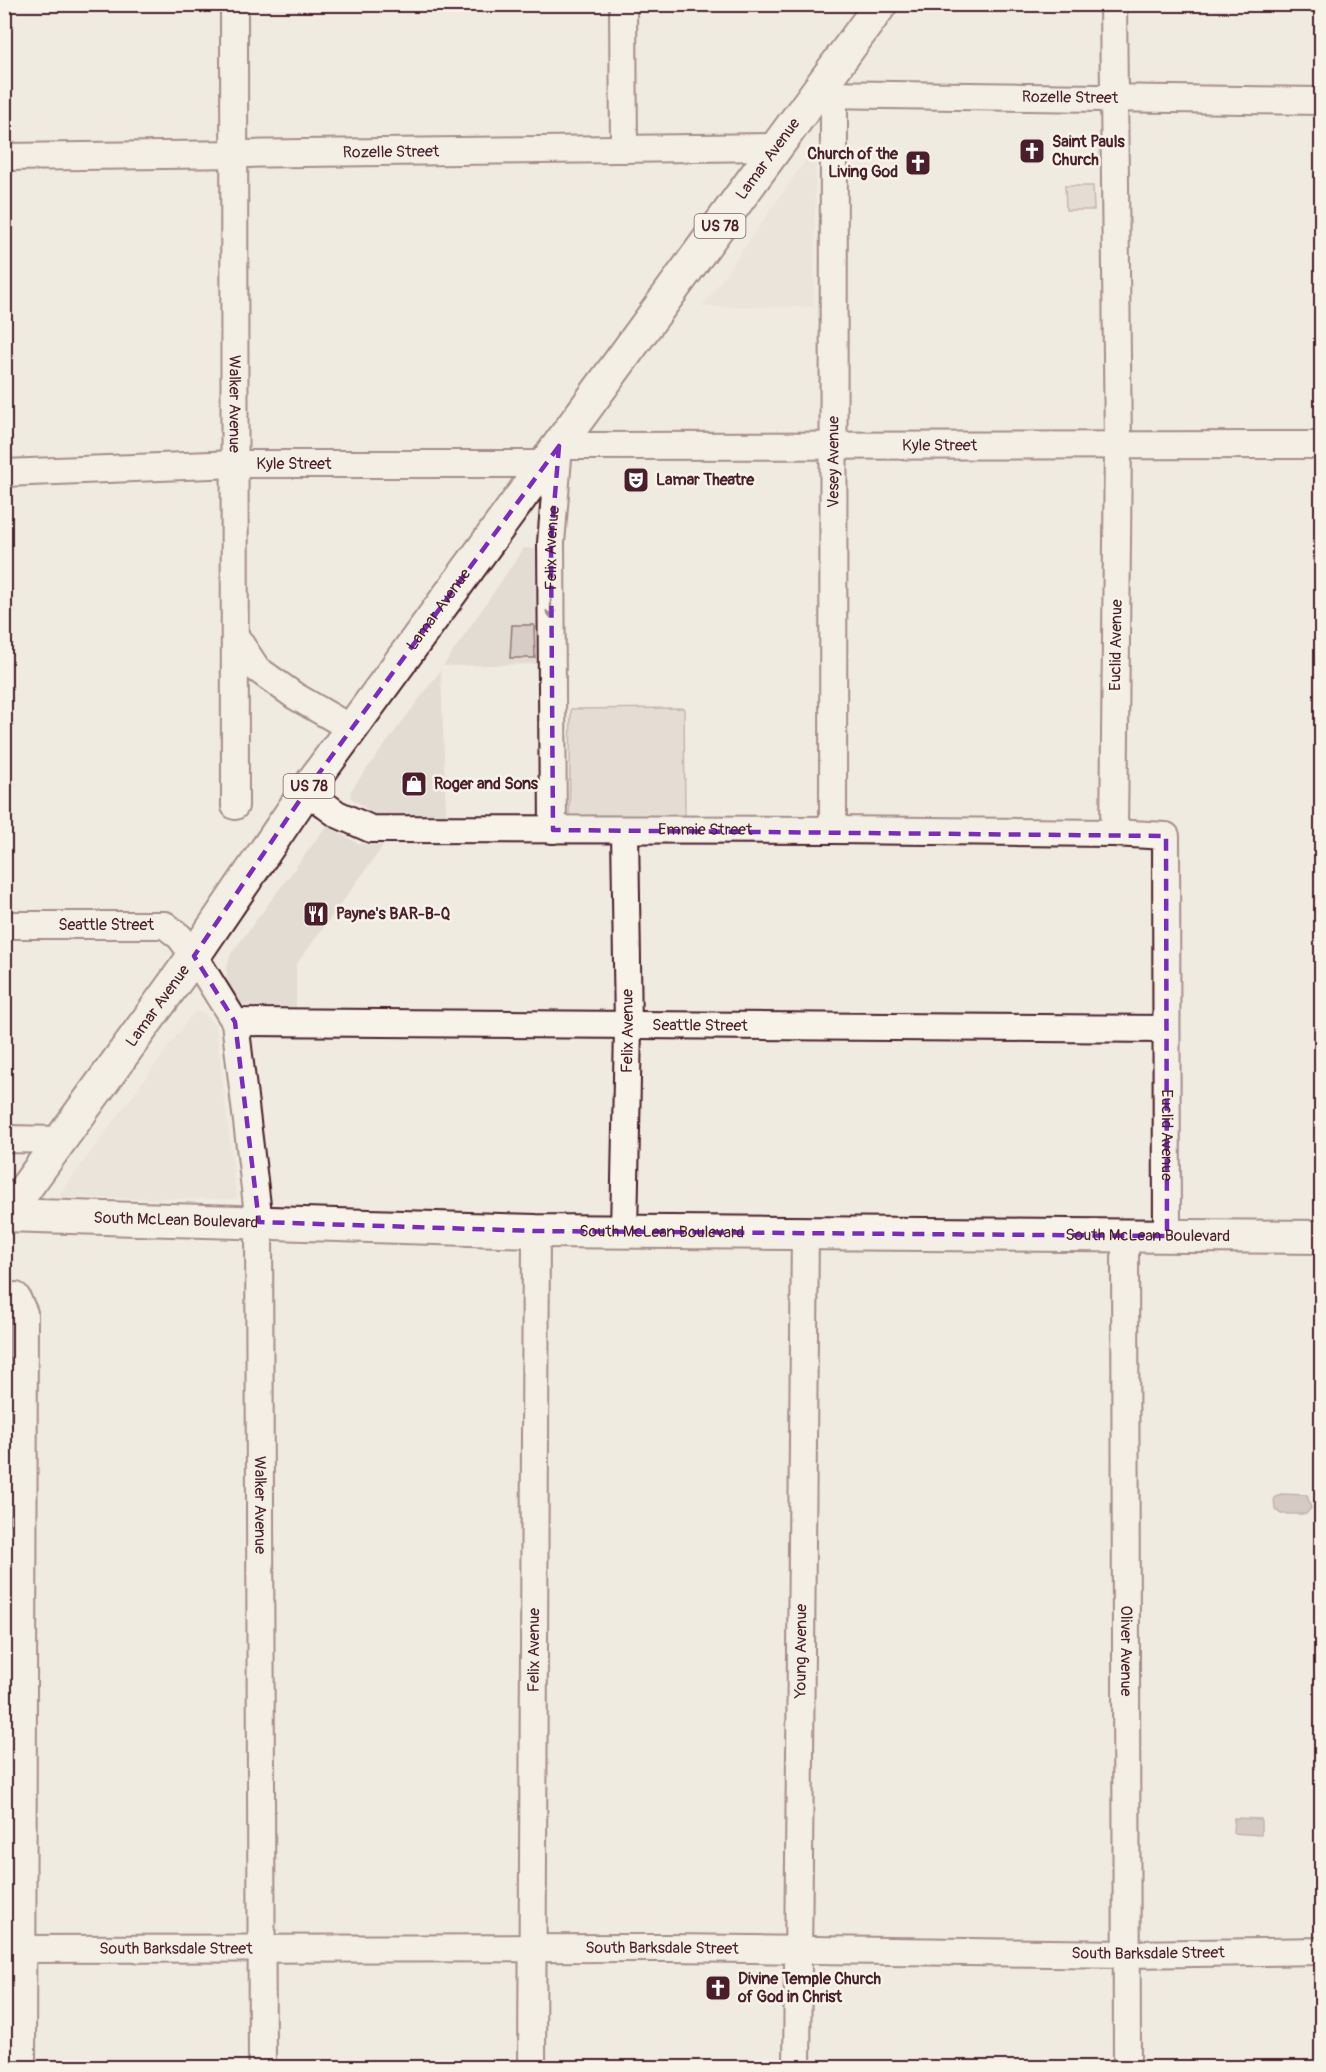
<svg xmlns="http://www.w3.org/2000/svg" width="1326" height="2072" font-family="Pangolin,sans-serif">
<style>
.built{fill:#e3dcd2}
.green{fill:#d8cdc6;stroke:#917678;stroke-width:1.5}
.water{fill:#b7a4a2;stroke:#8b6f72;stroke-width:1.5}
.lines{fill:none;stroke-linecap:round;stroke-linejoin:round}
.minor-casing{stroke:#4a1f2b;stroke-width:30}
.major-casing{stroke:#4a1f2b;stroke-width:36}
.minor{stroke:#f7f3e8;stroke-width:26}
.major{stroke:#f7f3e8;stroke-width:32}
.oneway{stroke:#a0898a}
.marked{fill:none;stroke:#7b2cbf;stroke-width:4.5;stroke-dasharray:12 8;stroke-linejoin:round}
.labels{text-anchor:middle;dominant-baseline:central;stroke-width:5;stroke-linejoin:round;paint-order:stroke}
.shield{fill:#f7f3e8;stroke:#7e5f64;stroke-width:1.5}
.shield-label{font-size:15px;font-weight:bold;fill:#4a1f2b}
.street-label{font-size:16px;fill:#4a1f2b;stroke:#f7f3e8}
.poi-label{font-size:16px;font-weight:bold;fill:#4a1f2b;stroke:#f7f3e8;text-anchor:start}
</style>
<rect width="100%" height="100%" fill="#f0ebe0"/>
<filter id="ink" filterUnits="userSpaceOnUse"><feTurbulence type="fractalNoise" baseFrequency=".0167" numOctaves="2"/><feDisplacementMap in="SourceGraphic" scale="12" xChannelSelector="R" yChannelSelector="G"/><feConvolveMatrix kernelMatrix="1 2 1 2 8 2 1 2 1" color-interpolation-filters="sRGB"/></filter>
<g filter="url(#ink)">
<!-- built -->
<path class="built" d="M812,151L816,153L814,307H702Z
M524,548L535,549L536,664L443,666Z
M441,670L446,814L377,816L350,797L351,790Z
M329,827L359,844L384,845L296,965V1008L250,1007L242,1004L228,983L226,970L231,954L324,829Z
M194,1012L204,1013L216,1028L237,1199L62,1198L59,1195Z"/>
<!-- green -->
<path class="green" d="M1065,186H1093L1094,210H1066Z
M512,625H534L535,658H510Z
M684,708L685,822L569,823L571,709Z"/>
<!-- water -->
<path class="water" d="M1281,1494L1307,1495L1311,1508L1306,1514H1281L1275,1509L1274,1498Z
M1234,1818L1261,1819V1835L1233,1833Z"/>
<g class="lines">
<!-- minor casing -->
<g class="minor-casing">
<g id="minor">
<path id="s1" d="M234,4L235,806"/>
<path d="M623,4L624,149"/>
<path d="M1113,4L1118,445L1114,833"/>
<path id="s2" d="M818,94L1322,101"/>
<path id="s3" d="M4,157L778,147"/>
<path id="s4" d="M4,473L237,464H546"/>
<path d="M236,637L257,669L295,696L352,729"/>
<path id="s5" d="M306,791L337,814L371,829L833,830L1114,833L1166,836L1167,1236"/>
<path id="s6" d="M553,830L551,543L559,446L1322,445"/>
<path id="s7" d="M833,830L834,94"/>
<path id="s8" d="M4,925H165L180,937L194,956L235,1022L259,1222L262,2068"/>
<path id="s9" d="M235,1022L1165,1029"/>
<path d="M4,1139L62,1140"/>
<path id="s10" d="M624,1232L628,1027L625,832"/>
<path id="s11" d="M1125,1235L1127,2068"/>
<path d="M16,1296L24,1313L22,2068"/>
<path id="s12" d="M4,1949L667,1948L1128,1954L1322,1951"/>
<path id="s13" d="M532,2068L536,1231"/>
<path id="s14" d="M797,2068L805,1233"/>
</g>
</g>
<!-- major casing -->
<g class="major-casing">
<g id="major">
<path id="s15" d="M4,1215L536,1231L1322,1237"/>
<path id="s16" d="M4,1218L194,956L306,791L881,4"/>
</g>
</g>
<!-- minor -->
<use href="#minor" class="minor"/>
<!-- major -->
<use href="#major" class="major"/>
</g>
<!-- one-way arrows -->
<defs><path id="oneway-shaft" d="M-6 0H5M1.5-3L5.5 0L1.5 3" fill="none" stroke-width="1.6" stroke-linecap="round" stroke-linejoin="round" transform="scale(1.5)"/></defs>
<use class="oneway" href="#oneway-shaft" transform="translate(551 609) rotate(90)"/>
</g>
<!-- marked area -->
<path d="M0 0H1326V2072H0ZM559,446L551,543L553,830L1166,836L1167,1236L536,1231L259,1222L235,1022L194,956L306,791Z" fill="#f0ebe0" fill-opacity=".55" fill-rule="evenodd"/>
<path class="marked" d="M559,446L551,543L553,830L1166,836L1167,1236L536,1231L259,1222L235,1022L194,956L306,791Z"/>
<!-- icons -->
<defs>
<g id="church-square" transform="scale(1.35)"><rect x="-9" y="-9" width="18" height="18" rx="4" fill="#4a1f2b" stroke="#f7f3e8"/><path d="M-1.2-6h2.4v3.5h3.3v2.4h-3.3V6h-2.4V-.1h-3.3v-2.4h3.3Z" fill="#fff"/></g>
<g id="theatre-square" transform="scale(1.35)"><rect x="-9" y="-9" width="18" height="18" rx="4" fill="#4a1f2b" stroke="#f7f3e8"/><path d="M-5-5.5Q0-4 5-5.5V0Q5 5 0 6Q-5 5-5 0ZM-3.3-2.5H-1v1.5H-3.3ZM1-2.5H3.3v1.5H1ZM-2.8 1Q0 5.5 2.8 1Z" fill="#fff"/></g>
<g id="shop-square" transform="scale(1.35)"><rect x="-9" y="-9" width="18" height="18" rx="4" fill="#4a1f2b" stroke="#f7f3e8"/><path d="M-5-2.5h2.3a2.7 3.5 0 0 1 5.4 0H5L5.5 6h-11ZM-1.5-2.5h3a1.5 2.3 0 0 0-3 0Z" fill="#fff"/></g>
<g id="restaurant-square" transform="scale(1.35)"><rect x="-9" y="-9" width="18" height="18" rx="4" fill="#4a1f2b" stroke="#f7f3e8"/><path d="M-5-6h1v4h1v-4h1v4h1v-4h1v5L-1.5 .5V6h-2V.5L-5-1ZM5-6V6H3V1.5H1.5Q1.5-4 5-6Z" fill="#fff"/></g>
</defs>
<g fill-rule="evenodd">
<use href="#church-square" x="1032" y="151"/>
<use href="#church-square" x="918" y="163"/>
<use href="#theatre-square" x="636" y="480"/>
<use href="#shop-square" x="414" y="784"/>
<use href="#restaurant-square" x="316" y="914"/>
<use href="#church-square" x="718" y="1988"/>
</g>
<g class="labels">
<!-- shield labels -->
<g class="shield">
<rect x="694.5" y="214" width="51" height="24" rx="4.5"/>
<rect x="283.5" y="774" width="51" height="24" rx="4.5"/>
</g>
<g class="shield-label">
<text x="720" y="226">US 78</text>
<text x="309" y="786">US 78</text>
</g>
<!-- street labels -->
<g class="street-label">
<text stroke="none"><textPath href="#s2" startOffset="252">Rozelle Street</textPath></text>
<text stroke="none"><textPath href="#s3" startOffset="387">Rozelle Street</textPath></text>
<text stroke="none"><textPath href="#s16" startOffset="1306">Lamar Avenue</textPath></text>
<text stroke="none"><textPath href="#s1" startOffset="400">Walker Avenue</textPath></text>
<text stroke="none"><textPath href="#s6" startOffset="765">Kyle Street</textPath></text>
<text stroke="none"><textPath href="#s7" startOffset="368">Vesey Avenue</textPath></text>
<text stroke="none"><textPath href="#s4" startOffset="290">Kyle Street</textPath></text>
<text stroke="none"><textPath href="#s6" startOffset="282">Felix Avenue</textPath></text>
<text stroke="none"><textPath href="#s16" startOffset="748">Lamar Avenue</textPath></text>
<text transform="translate(1116 645) rotate(-89)">Euclid Avenue</text>
<text stroke="none"><textPath href="#s5" startOffset="410">Emmie Street</textPath></text>
<text stroke="none"><textPath href="#s8" startOffset="102">Seattle Street</textPath></text>
<text stroke="none"><textPath href="#s16" startOffset="262">Lamar Avenue</textPath></text>
<text stroke="none"><textPath href="#s9" startOffset="465">Seattle Street</textPath></text>
<text stroke="none"><textPath href="#s10" startOffset="201">Felix Avenue</textPath></text>
<text stroke="none"><textPath href="#s5" startOffset="1170">Euclid Avenue</textPath></text>
<text stroke="none"><textPath href="#s15" startOffset="172">South McLean Boulevard</textPath></text>
<text stroke="none"><textPath href="#s15" startOffset="658">South McLean Boulevard</textPath></text>
<text stroke="none"><textPath href="#s15" startOffset="1144">South McLean Boulevard</textPath></text>
<text stroke="none"><textPath href="#s8" startOffset="766">Walker Avenue</textPath></text>
<text stroke="none"><textPath href="#s13" startOffset="418">Felix Avenue</textPath></text>
<text stroke="none"><textPath href="#s14" startOffset="417">Young Avenue</textPath></text>
<text stroke="none"><textPath href="#s11" startOffset="416">Oliver Avenue</textPath></text>
<text stroke="none"><textPath href="#s12" startOffset="658">South Barksdale Street</textPath></text>
<text stroke="none"><textPath href="#s12" startOffset="172">South Barksdale Street</textPath></text>
<text stroke="none"><textPath href="#s12" startOffset="1144">South Barksdale Street</textPath></text>
</g>
<!-- poi labels -->
<g class="poi-label">
<text x="1052" y="142">Saint Pauls<tspan x="1052" dy="18">Church</tspan></text>
<text x="898" y="154" text-anchor="end">Church of the<tspan x="898" dy="18">Living God</tspan></text>
<text x="656" y="480">Lamar Theatre</text>
<text x="434" y="784">Roger and Sons</text>
<text x="336" y="914">Payne's BAR-B-Q</text>
<text x="738" y="1979">Divine Temple Church<tspan x="738" dy="18">of God in Christ</tspan></text>
</g>
</g>
<!-- margin -->
<rect width="1326" height="2072" fill="none" stroke="#f7f3e8" stroke-width="24"/>
<rect x="12" y="12" width="1302" height="2048" fill="none" stroke="#4a1f2b" stroke-width="2" filter="url(#ink)"/>
</svg>
